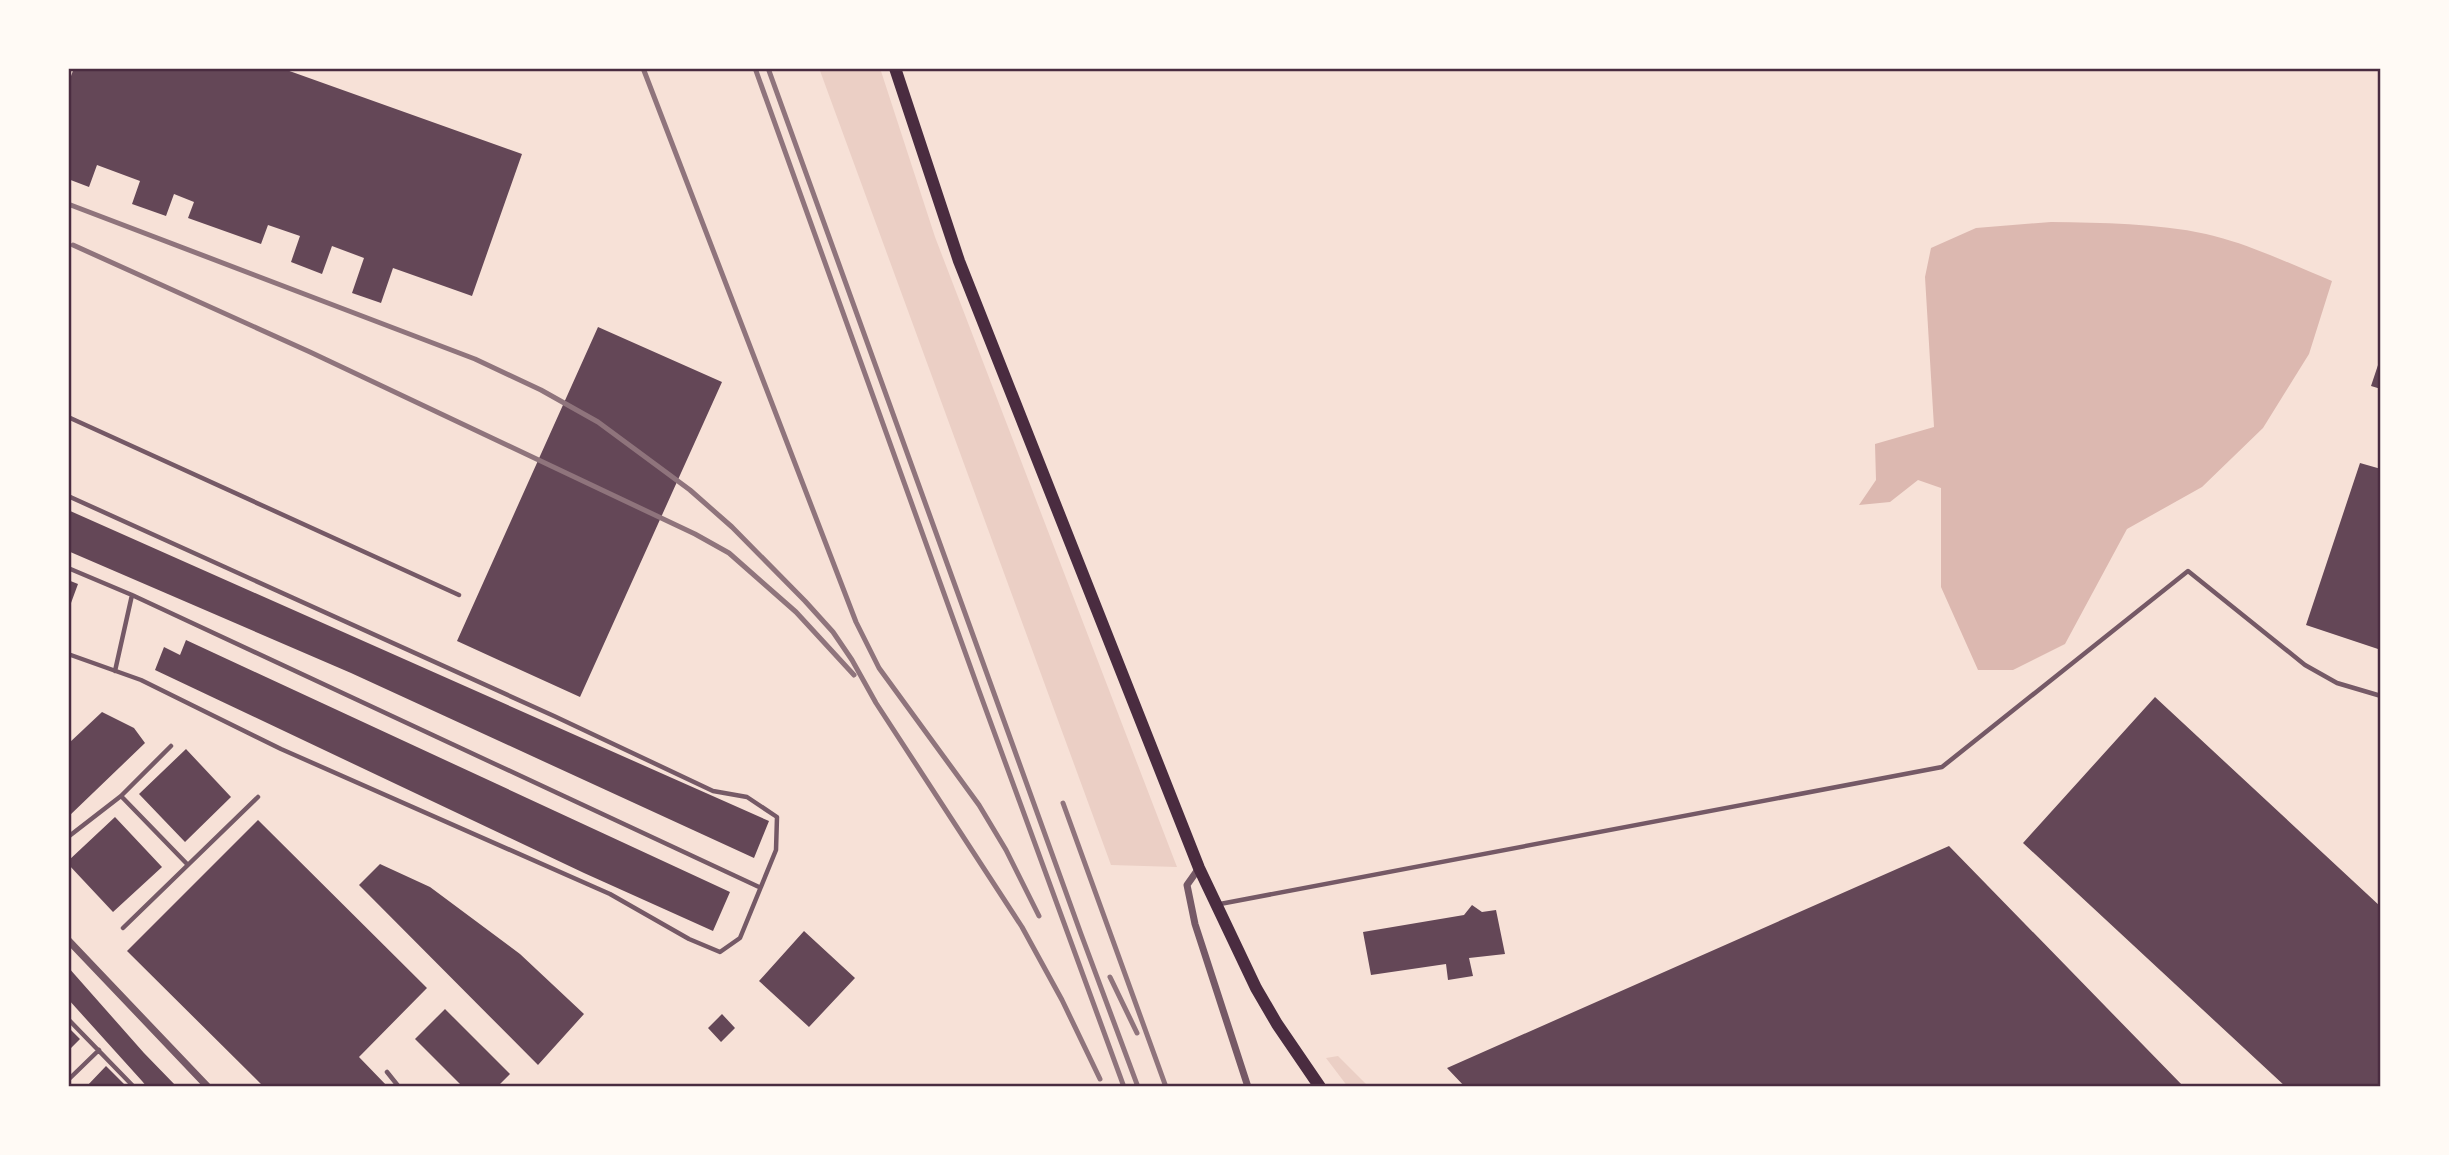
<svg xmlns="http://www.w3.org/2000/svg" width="2449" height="1155" font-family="'Alegreya Sans',sans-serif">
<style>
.green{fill:#ebcfc5}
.water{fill:#dcb8b0}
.building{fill:#644757}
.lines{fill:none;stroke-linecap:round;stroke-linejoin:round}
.service{stroke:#755966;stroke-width:4.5}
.minor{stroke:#755966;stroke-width:7}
.secondary{stroke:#4a2c40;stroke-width:12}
.rail{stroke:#8f747c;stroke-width:5}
.neatline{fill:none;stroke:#4a2c40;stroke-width:2.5}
</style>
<rect width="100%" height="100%" fill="#f7e1d7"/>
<!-- green -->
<path class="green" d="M819,68H880L935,237L1177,867L1111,865Z
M1338,1056L1369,1087H1348L1326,1058Z"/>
<!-- water -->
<path class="water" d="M2051,222C2103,223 2156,223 2206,234C2247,243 2293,265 2332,281L2309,354L2263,428L2202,487L2127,529L2065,644L2013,670H1978L1941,587V488L1918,480L1890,502L1859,505L1876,480L1875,444L1934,427L1925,277L1931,248L1976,228Z"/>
<!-- building -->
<path class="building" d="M74,68H281L522,154L472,296L393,268L381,303L352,293L364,258L332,246L322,274L291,262L300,236L268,225L261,244L188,218L194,202L174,194L166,216L132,204L140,181L97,165L89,187L68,179V84Z
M598,327L722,382L580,697L457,641Z
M2380,359H2381V389L2371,386Z
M2360,463L2381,469V650L2306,625Z
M68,510L769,821L754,858L351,673L68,551Z
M68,580L78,584L71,603L68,602Z
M186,640L730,892L713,931L584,873L155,670L164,647L180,655Z
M2155,697L2381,907V1087H2286L2023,843Z
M102,712L134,728L145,743L68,817V744Z
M186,749L231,797L185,842L139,794Z
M115,817L162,867L113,912L68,864V861Z
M258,820L427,988L359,1057L388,1087H264L127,951Z
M1949,846L2184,1087H1465L1447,1068Z
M380,864L430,887L520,954L584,1014L538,1065L359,885Z
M1472,905L1482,912L1496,910L1505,954L1469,958L1473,976L1448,980L1446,964L1371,975L1363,932L1464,915Z
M804,931L855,978L809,1027L759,981Z
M68,967L144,1053L177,1087H147L142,1081L68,999Z
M445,1009L510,1074L497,1087H463L415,1039Z
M722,1014L735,1028L721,1042L708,1028Z
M68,1027L80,1039L68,1051Z
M106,1066L127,1087H86Z"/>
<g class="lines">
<!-- service -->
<path class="service" d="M68,417L459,595
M68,496L554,716L713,791L747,797L777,817L776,850L740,938L720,952L689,939L610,894L281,749L141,680L68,654
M68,568L132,595L759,887
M115,671L132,595
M121,796L188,865
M68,837L121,796L171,746
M1220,904L1942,767L2188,571L2305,665L2337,683L2381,696
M123,928L258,797
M68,1019L134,1087
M387,1072L399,1087
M68,1080L99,1050"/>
<!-- minor -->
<path class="minor" d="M1199,868L1187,885L1195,924L1248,1087
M68,940L208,1087"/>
<!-- secondary -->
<path class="secondary" d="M895,68L959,261L1199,868L1256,988L1277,1024L1320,1087"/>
<!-- rail -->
<path class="rail" d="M643,68L856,622L879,668L979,805L1006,850L1039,916
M755,68L978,688L1124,1087
M768,68L1081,934L1138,1087
M68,204L475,359L541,390L598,422L690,490L732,527L805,601L833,632L852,660L876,703L1022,927L1062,1000L1100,1079
M73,245L310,352L695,534L729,553L796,612L854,675
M1063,803L1166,1087
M1110,977L1137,1033"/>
</g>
<!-- border -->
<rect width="2449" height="1155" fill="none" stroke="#fffaf5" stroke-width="140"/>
<rect x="70" y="70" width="2309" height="1015" class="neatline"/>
</svg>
